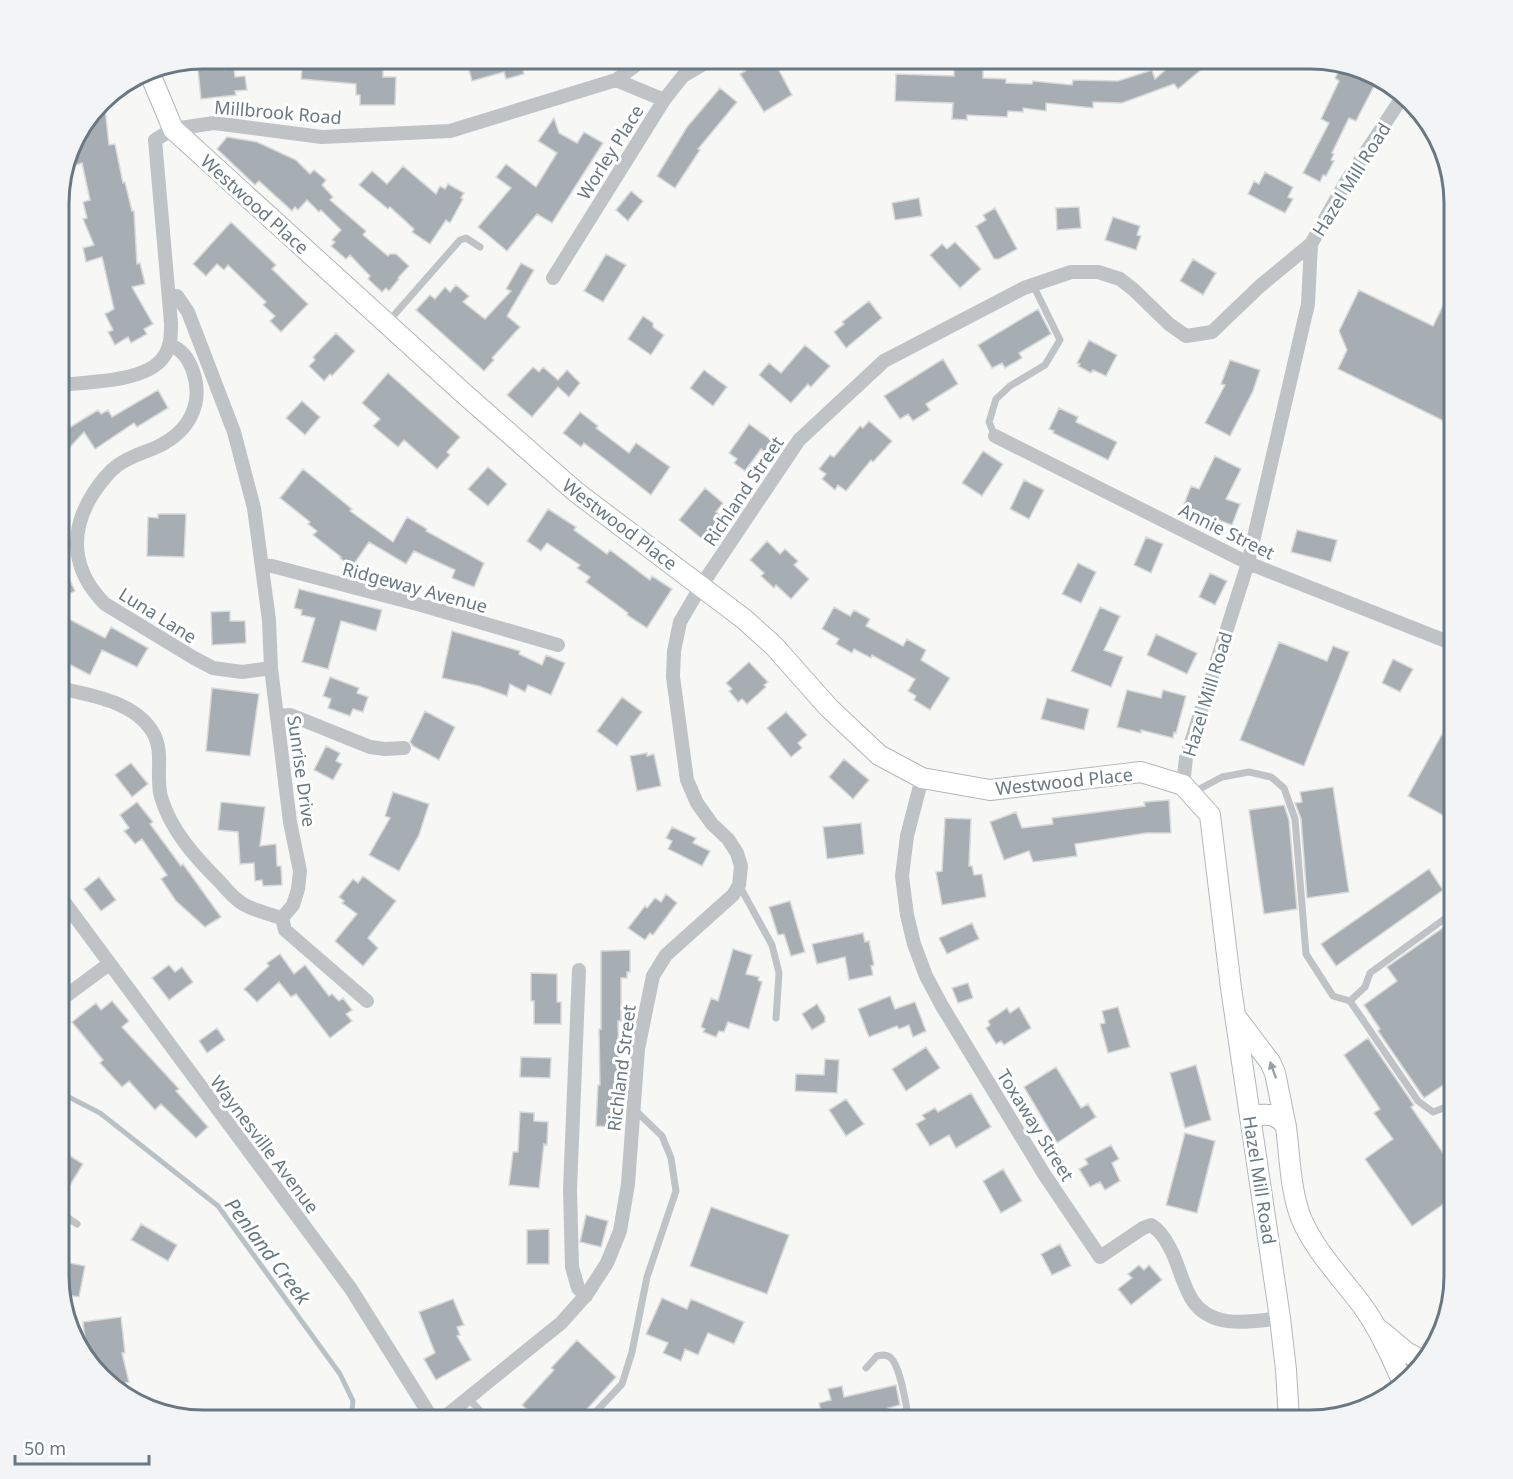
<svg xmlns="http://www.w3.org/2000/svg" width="1513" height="1479" font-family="'Noto Sans',sans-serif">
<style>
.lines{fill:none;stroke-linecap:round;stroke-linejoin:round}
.stream{stroke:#b8c2c5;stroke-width:5}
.building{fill:#a7aeb3;stroke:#d9d9d7;stroke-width:1.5}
.secondary-casing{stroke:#b1b7bb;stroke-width:22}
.lane{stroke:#bfc3c6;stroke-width:7}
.street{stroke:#bfc3c6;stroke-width:14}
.secondary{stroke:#fff;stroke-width:20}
.oneway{fill:#96a0a8}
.labels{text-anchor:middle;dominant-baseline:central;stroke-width:6;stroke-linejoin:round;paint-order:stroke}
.street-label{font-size:18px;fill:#697883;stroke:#fff}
.water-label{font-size:20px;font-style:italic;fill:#65787f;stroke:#fff}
.rim{fill:none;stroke:#697883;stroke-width:3}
</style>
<rect width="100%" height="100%" fill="#f7f7f5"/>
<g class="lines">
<!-- stream -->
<path class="stream" d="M59,1092L100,1113L218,1206L340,1374L353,1401L351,1420"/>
</g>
<!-- building -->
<path class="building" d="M203,58H220L224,70L234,68L235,77L245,76L247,90L235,91L236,95L201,99L197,60Z
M303,59H362V67H383V77H396L395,105H360V95H356V84L301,79Z
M466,59H534L535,63L522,66L524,74L506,79L504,72L472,81Z
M765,59H773L792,95L764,112L740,74Z
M1178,59H1194L1202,69L1178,89L1174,84L1122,103L1093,102V108L1046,103V111L1023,108V112L1008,111L1007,117L967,115V120L952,119L953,103L895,101L896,74L954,76V68L983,69V78L1006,79V83L1032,84L1033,81L1072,85L1073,80L1118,81L1152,70L1155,79Z
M1342,65L1374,73L1370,81L1375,84L1356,121L1349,118L1332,153L1334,154L1331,160L1334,161L1326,176L1323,175L1320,182L1303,173L1329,123L1321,119L1339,81L1335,78Z
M720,88L737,102L698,149L700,150L675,188L657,176L687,127Z
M104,99L109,145L115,144L123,183L125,182L132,211H134L137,264L140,263L145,284L132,287L153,324L144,329L147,334L131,343L128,337L115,345L108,332L113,330L105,314L114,309L102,257L86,262L83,248L94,245L83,219L87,218L83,202L90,200L82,163L76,165L75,160L67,162L74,139Z
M554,118L559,133L577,143L584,132L603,143L552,223L537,214L507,251L478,227L511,188L496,177L506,164L536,187L557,153L538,141Z
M227,137L257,142L296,160L310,174L314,170L326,180L322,185L333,197L330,200L366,231L363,235L388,256L390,254H396L409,266L398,278L399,279L389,291L386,288L382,292L368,279L370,276L350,255L346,259L331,246L335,242L332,240L341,230L321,210L319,212L307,200L298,210L295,207L292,211L259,181L255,185L217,149Z
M403,166L436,194L440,186L445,189L448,184L464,193L461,198L463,199L450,223L446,220L430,244L412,232L414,229L390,207L388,209L359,185L372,171L387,184Z
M1265,172L1293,187L1288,197L1293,199L1285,213L1248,194L1254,181L1259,184Z
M631,191L643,201L628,221L616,210Z
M919,198L922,216L895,220L892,203Z
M1079,207L1081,228L1057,230L1056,208Z
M995,208L1017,249L999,259H994L976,226L986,220L983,215Z
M1113,217L1140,226L1137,235L1141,236L1136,250L1105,240Z
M231,222L276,265L272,269L308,304L281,332L270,321L275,316L263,305L266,302L228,265L224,270L217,264L206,276L193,264Z
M955,242L981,269L960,288L930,255L942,244L947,249Z
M606,254L626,265L603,302L584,291Z
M1193,259L1216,273L1203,295L1180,281Z
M521,263L534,270L507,316L520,327L492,358L494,360L484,371L416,310L430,295L435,299L445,287L450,292L456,285L469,296L463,302L485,319L511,291L506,289Z
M1454,283V426L1338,369L1347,350L1339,331L1359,290L1433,326Z
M869,301L882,318L846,348L834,332L844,324L842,322Z
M1038,309L1051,334L1019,353L1022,358L1005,368L1002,363L992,368L978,345Z
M643,316L653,323V327L664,335L651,355L628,339Z
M336,333L355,351L332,376L330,374L324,381L309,366L315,360L313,357Z
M1089,340L1117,355L1106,376L1093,370L1091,373L1078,366L1080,364L1077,363Z
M805,345L830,366L811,387L808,384L791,403L759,375L769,363L781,373Z
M943,359L958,384L926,404L930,410L913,421L908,414L900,419L884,396Z
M1230,360L1260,370L1253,391L1230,436L1205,423L1225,385L1221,384Z
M533,367L539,372L543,367L558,380L567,370L580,383L569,397L558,387L532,417L507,395Z
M704,370L727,387L713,406L690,388Z
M388,373L460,437L447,452L450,455L437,469L404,440L398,447L373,426L380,419L362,403Z
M158,390L168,408L137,427L134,423L95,449L84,432L59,459V434L98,410L101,414L108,410L112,417Z
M302,401L320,417L305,435L286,418Z
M1059,408L1078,417L1076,422L1117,442L1108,460L1053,433L1054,431L1049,429Z
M580,412L598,426L596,428L629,453L636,443L670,467L651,495L584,443L581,447L563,433Z
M869,421L892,441L873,462L871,460L846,491L838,485L835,490L822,479L826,474L819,469L830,455L834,457L860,426L863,428Z
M749,424L774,442L766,453L761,449L745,471L734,463L737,459L729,453Z
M983,451L1003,464L982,496L962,483Z
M1215,456L1241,469L1226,499L1240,504L1232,525L1183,507L1191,486L1199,489Z
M488,467L507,484L488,506L468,489Z
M303,469L352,509L350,511L393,542L407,517L427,529L426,531L484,563L474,587L452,578L455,570L414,551L406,564L369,542L352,567L340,558L341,557L313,535L317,531L308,524L310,522L280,498Z
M1024,480L1044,490L1029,519L1010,509Z
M705,488L723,503L716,512L726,520L707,543L679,520Z
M548,509L576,527L574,530L607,554L610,550L650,580L652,576L672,589L647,628L627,615L628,613L586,582L590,577L577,568L580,565L547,543L541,551L527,541Z
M158,514H186L184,557L147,556L148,517L158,518Z
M1297,530L1337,540L1331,562L1291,552Z
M1146,537L1163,544L1151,573L1134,565Z
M767,541L780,554L785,549L798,561L794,565L809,579L791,599L776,585L774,588L761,576L764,573L750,560Z
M59,558L75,591L59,599Z
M1078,563L1096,572L1081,603L1062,594Z
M1210,573L1227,581L1215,605L1199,597Z
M299,589L382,610L376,631L341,621L328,669L302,662L315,618L301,615L302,610L294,608Z
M834,607L850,616L854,610L870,619L866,626L903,646L907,639L926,650L921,660L950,678L930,710L914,700L916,696L908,691L915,679L872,655L871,658L854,649L852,653L836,644L839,639L822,629Z
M1100,607L1120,616L1104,650L1123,657L1111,687L1071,671Z
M230,611V621H245L246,643L212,645L211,612Z
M69,619L105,638L111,627L148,648L137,667L102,650L90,675L59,659V639Z
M452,631L520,651L519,654L542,665L546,655L565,663L551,695L528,685L525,692L510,684L507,696L479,686L442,678Z
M1156,634L1197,653L1187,674L1147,655Z
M1279,642L1327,661L1333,646L1349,652L1304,766L1240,740Z
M1393,659L1413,669L1400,692L1382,683Z
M749,662L768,682L764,685L766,687L747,704L742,699L738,702L729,691L732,689L726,683Z
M330,677L359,688L357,693L368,697L363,712L353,709L350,716L328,708L331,699L323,696Z
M212,688L259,694L250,756L206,751Z
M1127,690L1161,698L1163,690L1186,696L1176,733L1174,732L1173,738L1141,730V733L1117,727Z
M622,697L642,712L617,746L597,731Z
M1047,698L1089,709L1084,730L1041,719Z
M425,711L455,727L439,760L413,746L410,742Z
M786,712L807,735L798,743L802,748L791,757L767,728Z
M1442,734L1454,741L1455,802L1446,817L1408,796Z
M326,746L340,753L336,761L342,764L333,780L314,770Z
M647,753V756L654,754L661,786L637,791L630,756Z
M844,759L869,780L853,799L829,777Z
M131,763L148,784L132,797L115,775Z
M1333,787L1349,892L1307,898L1301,819L1295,803L1302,802L1300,792Z
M393,792L429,804L419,835L399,871L369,855L390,818L385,816Z
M1169,800L1171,833H1146L1075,844L1077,856L1033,862L1029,851L1004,860L990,822L1016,812L1022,828L1053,824L1052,818L1145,806L1144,802Z
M137,802L153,822L150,824L181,866L183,864L221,917L205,927L176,901L161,879L167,875L142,839L135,844L124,831L129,828L120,815Z
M221,802L265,807L260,846L276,844L277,866H281L282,885L263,886L262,880L255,881L254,863L240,864L238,832L218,830Z
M1284,805L1289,820L1297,909L1264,914L1249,810Z
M945,818L971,819L969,866H972L974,875L982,874L986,897L942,905L936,872L942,871Z
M861,823L864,854L827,859L823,827Z
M672,827L696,838L693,843L710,851L702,866L668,849L672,841L666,838Z
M1429,869L1443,890L1336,966L1321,944Z
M363,876L396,901L368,938L378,948L363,966L335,941L357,914L342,903L344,901L339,897L353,879L358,883Z
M99,877L116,900L101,911L84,889Z
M666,894L677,903L653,935L650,933L645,940L628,928L645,906L647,908L655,898L661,902Z
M790,901L805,952L791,956L784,934L778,935L769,907Z
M972,923L979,939L947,954L939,938Z
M1447,925L1455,937V1077L1424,1098L1378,1031L1380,1029L1364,1005L1397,981L1387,967Z
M863,933L865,942L869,941L874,965L871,966L873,975L849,980L845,957L817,964L812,944Z
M733,949L752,955L746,974L759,977L758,980L762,982L749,1029L728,1022L724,1032L719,1031L716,1037L703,1032L705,1029L701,1027L711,998L718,1001Z
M630,950V972H627V978H621V1021H618L619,1078L616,1127L596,1126L598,1085H600L599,1029H601V951Z
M280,954L294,974L305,965L329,996L332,994L339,1001L343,998L352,1010L346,1014L352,1021L330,1038L296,994L291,997L279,982L257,1002L244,989L269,966L267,963Z
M169,965L175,972L182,967L193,982L169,1000L152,978Z
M531,973L557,974V1002H561V1024H534V1001H531Z
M968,983L973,998L958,1003L952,988Z
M890,996L895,1009L915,1002L926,1031L913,1037L909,1025L899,1029L897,1026L869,1037L858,1009Z
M112,1001L129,1021L122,1027L179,1089L176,1091L208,1127L196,1138L161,1104L155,1110L129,1081L122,1087L100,1063L103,1060L72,1022L96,1003L101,1010Z
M817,1004L825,1017V1022L812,1030L802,1014Z
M1019,1007L1031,1028L1004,1045L1001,1041L996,1044L986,1028L990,1025L988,1021L1007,1008L1010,1013Z
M1118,1007L1130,1047L1108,1053L1100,1024L1105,1023L1102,1011Z
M217,1028L225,1040L207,1053L199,1041Z
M1368,1038L1414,1105L1411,1107L1455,1170V1196L1412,1226L1365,1159L1393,1139L1374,1113L1380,1109L1344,1055Z
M926,1047L940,1068L906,1091L892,1069Z
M521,1057L551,1058L550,1078L520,1077Z
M825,1059L839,1060L837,1093L795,1091L796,1074L824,1075Z
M1196,1065L1211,1120L1185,1128L1170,1073Z
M1056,1067L1081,1108L1088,1104L1096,1117L1057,1143L1024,1087Z
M971,1093L991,1127L956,1148L949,1135L930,1146L916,1124L925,1119L922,1115L935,1108L938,1112Z
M846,1099L864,1124L846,1136L829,1110Z
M520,1112L534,1113V1121L548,1122L547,1145L544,1144L539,1188L509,1185L513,1152H518Z
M1185,1133L1215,1141L1197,1213L1166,1205Z
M1111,1145L1119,1159L1112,1163L1120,1181L1105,1190L1100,1182L1090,1187L1079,1169L1088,1164L1085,1159Z
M67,1154L83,1164L59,1203V1168Z
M1003,1169L1022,1201L1001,1213L983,1181Z
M711,1207L789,1235L767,1294L690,1266Z
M586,1215L608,1221L601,1247L580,1242Z
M141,1224L177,1245L168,1261L131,1240Z
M549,1229V1264H527V1230Z
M1060,1244L1071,1266L1052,1275L1041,1254Z
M59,1261L85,1266L79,1297L62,1294L58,1276Z
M1139,1265L1144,1270L1149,1265L1162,1280L1131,1305L1118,1289L1132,1278L1128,1274Z
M662,1298L687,1309L691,1299L744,1322L734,1344L708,1333L698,1355L685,1349L681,1361L663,1353L668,1343L646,1334Z
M453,1299L464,1325L457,1327L460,1335L457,1336L471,1360L436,1380L424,1359L435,1353L419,1312Z
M121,1317L125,1353H122L129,1382L115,1386L96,1373L92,1357H87L83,1322Z
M577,1340L616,1377L580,1417L576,1413L569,1420H539L522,1405L554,1370L551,1368Z
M896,1385L900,1405L888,1408L890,1415L864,1420H823L819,1403L831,1400L828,1389L842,1386L844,1397Z"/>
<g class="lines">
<!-- secondary casing -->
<g class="secondary-casing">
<path id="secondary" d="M148,69L173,129L461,391L576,492L744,619L774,646L829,708L879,755L922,778L990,790L1141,772L1183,785L1210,815L1231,988L1280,1318L1286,1370L1289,1420
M1236,1017L1270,1062L1275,1073L1286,1127
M1250,1116C1264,1114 1278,1112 1286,1127C1290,1157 1290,1189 1301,1218C1315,1251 1340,1276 1361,1304C1379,1328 1392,1358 1404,1385
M1381,1331L1406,1352L1423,1361"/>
</g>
<!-- lane -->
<path class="lane" d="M388,322L460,240L466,238L480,247
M995,436L989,422L996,399L1010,386L1045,365L1060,340L1033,285
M1194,792L1222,777L1249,772L1271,777L1284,788L1295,819L1306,954L1333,996L1350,1001L1365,987L1370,973L1454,912
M739,885L772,945L779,973L776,1018
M1350,1001L1418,1101L1433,1112L1454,1104
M59,1212L77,1224
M866,1368L877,1356C882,1355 887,1354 891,1358C901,1368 906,1406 909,1420
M468,1398L489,1420
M588,1420L622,1384L632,1352L647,1277L676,1191L671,1158L662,1136L635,1110"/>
<!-- street -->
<path class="street" d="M616,80L664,100
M553,278L664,100L683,76L712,59
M169,345C182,349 188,358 193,371C204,404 189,431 159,446C146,452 130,456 118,465C108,472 101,482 94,492C68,532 72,571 105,604L194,658L213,668L242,672L271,668
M59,385C87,382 144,382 162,359C171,348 171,336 171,323L155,140L173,129L214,123L322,137L450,131L616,80L644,59
M995,436L1248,563L1451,643
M262,566H272L421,605L558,645
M59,688C90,695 133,701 152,731C165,751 155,775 161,797C171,831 196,858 220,882C226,889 233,897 240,902C251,910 269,914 282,918L293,905L298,889L300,871L290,822L271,668L269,620L254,508L234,432L188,312L177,296H169
M277,716L290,715L298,718L370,747L385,749L404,748
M922,778L907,836L902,876L907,915L914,944L926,976L942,1006L1044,1174L1100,1257L1143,1228L1151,1225C1162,1232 1167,1242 1173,1254C1179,1268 1183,1284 1191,1298C1210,1330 1249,1322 1280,1318
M1183,785L1186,758L1248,563L1308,304L1311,244L1346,182L1403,96
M59,895L351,1289L433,1420
M282,918L285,930L367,1001
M579,970L570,1189L572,1267L578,1288L586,1296
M59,1001L109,964
M441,1420L561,1323L587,1294L607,1263L620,1231L628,1184L638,1049L653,976L666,955L733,895L739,885L741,866L737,853L728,839L712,824L697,803L687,780L673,677L674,651L680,622L701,586L799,440L884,361L1024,288L1071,272H1098L1120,279L1134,290L1169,324L1186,336L1212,332L1260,286L1311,244"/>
<!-- secondary -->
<use href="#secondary" class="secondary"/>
</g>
<!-- one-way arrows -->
<defs><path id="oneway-solid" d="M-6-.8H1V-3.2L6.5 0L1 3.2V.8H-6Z" transform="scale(1.5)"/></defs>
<use class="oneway" href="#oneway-solid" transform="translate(1273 1070) rotate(-110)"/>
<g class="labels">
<!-- street labels -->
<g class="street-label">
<text transform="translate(278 112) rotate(5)">Millbrook Road</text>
<text transform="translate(610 152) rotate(-58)">Worley Place</text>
<text transform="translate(1351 179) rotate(-58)">Hazel Mill Road</text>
<text transform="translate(255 204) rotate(42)">Westwood Place</text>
<text transform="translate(743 491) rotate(-56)">Richland Street</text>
<text transform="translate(620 524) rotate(37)">Westwood Place</text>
<text transform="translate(1227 531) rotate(26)">Annie Street</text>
<text transform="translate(415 587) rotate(15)">Ridgeway Avenue</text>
<text transform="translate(158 615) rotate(32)">Luna Lane</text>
<text transform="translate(1207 694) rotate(-73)">Hazel Mill Road</text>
<text transform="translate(302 771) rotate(82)">Sunrise Drive</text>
<text transform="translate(1064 781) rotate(-6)">Westwood Place</text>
<text transform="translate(621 1068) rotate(-83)">Richland Street</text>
<text transform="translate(1036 1125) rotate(58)">Toxaway Street</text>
<text transform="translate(265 1144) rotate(53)">Waynesville Avenue</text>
<text transform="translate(1260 1180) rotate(81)">Hazel Mill Road</text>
</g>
<!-- water labels -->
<g class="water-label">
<text transform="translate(268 1251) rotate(53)">Penland Creek</text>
</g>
</g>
<!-- crop -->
<path d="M0 0H1513V1479H0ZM203 69H1310A134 134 0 0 1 1444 203V1276A134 134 0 0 1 1310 1410H203A134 134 0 0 1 69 1276V203A134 134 0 0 1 203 69Z" fill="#f3f4f5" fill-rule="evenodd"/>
<path class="rim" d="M203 69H1310A134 134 0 0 1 1444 203V1276A134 134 0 0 1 1310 1410H203A134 134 0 0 1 69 1276V203A134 134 0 0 1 203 69Z"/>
<!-- scale -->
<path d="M15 1455v9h134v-9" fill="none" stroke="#697883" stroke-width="3"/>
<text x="24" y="1455" font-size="18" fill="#697883" stroke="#ffffff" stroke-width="4.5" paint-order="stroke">50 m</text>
</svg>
